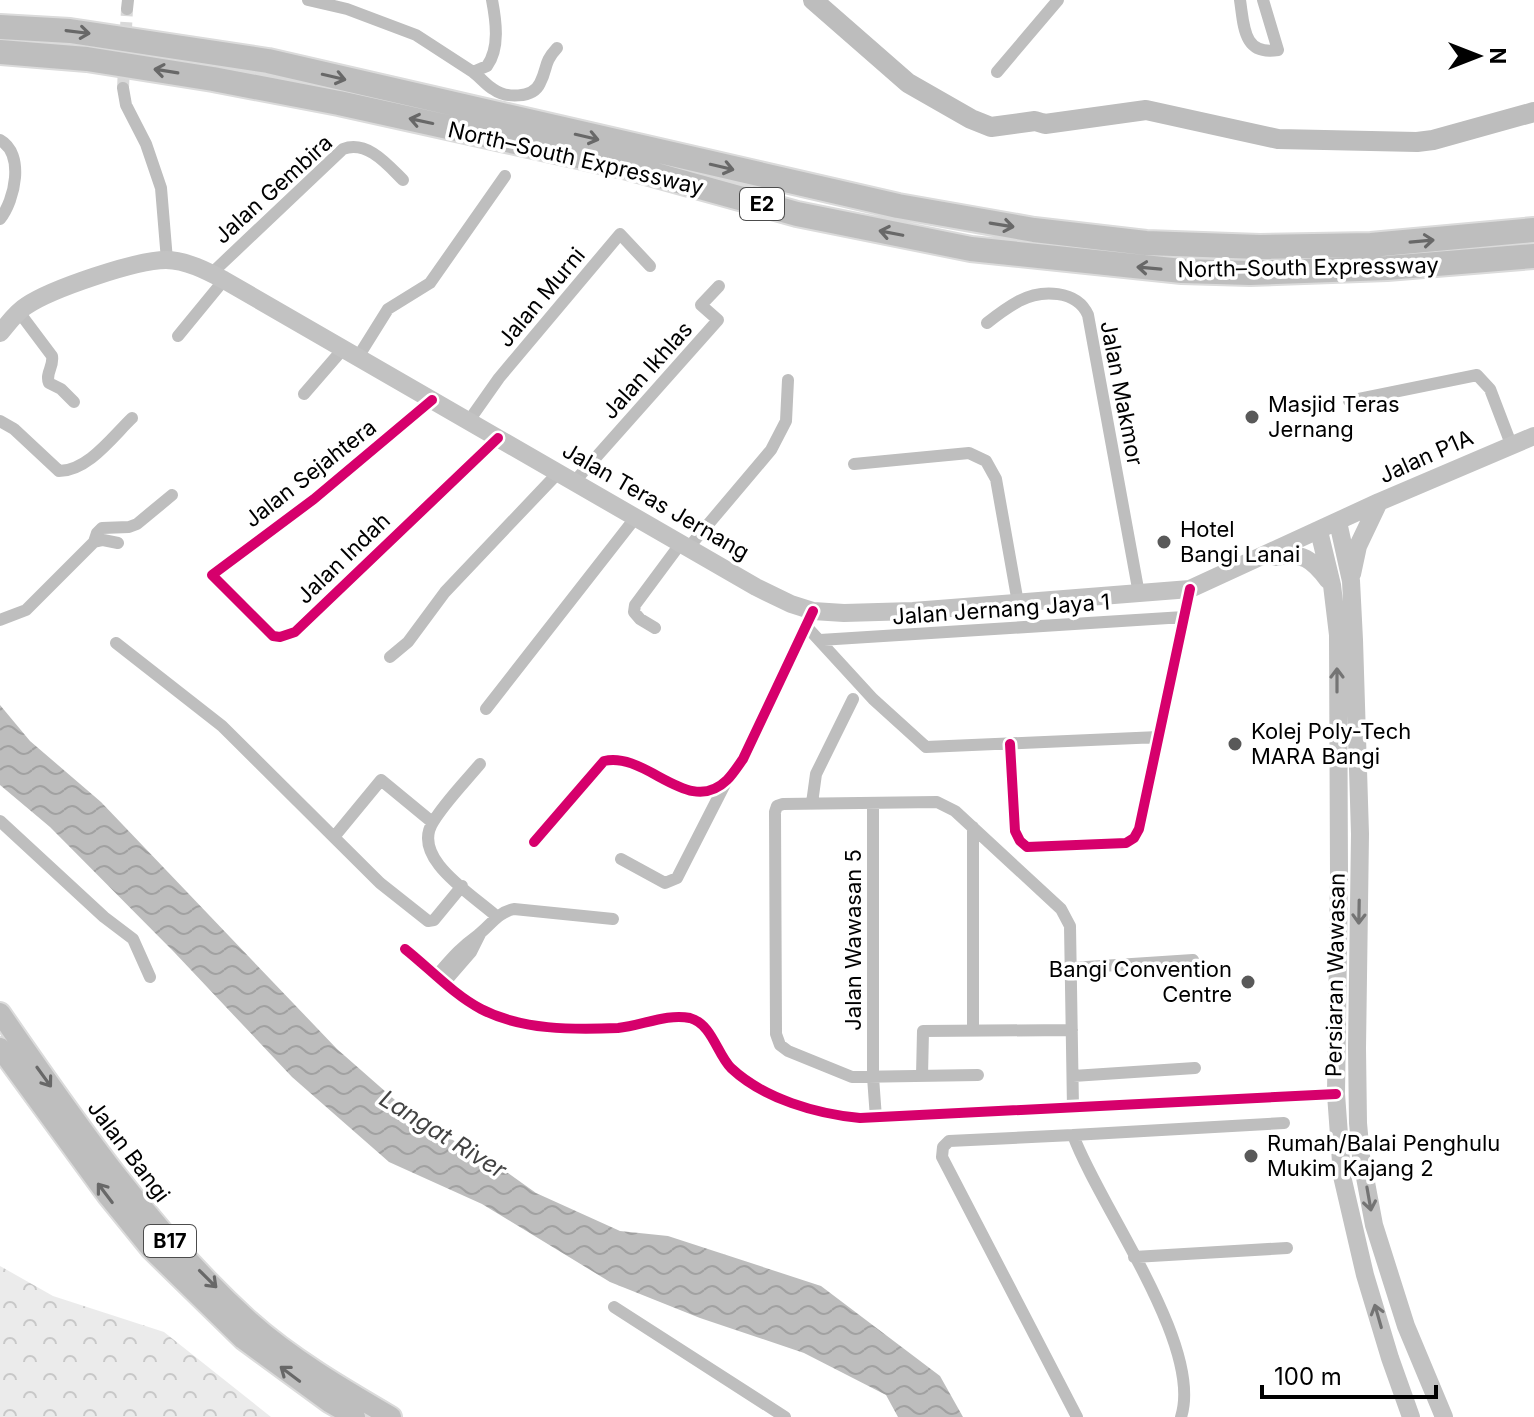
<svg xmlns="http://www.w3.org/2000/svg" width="1534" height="1417" font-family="Inter,sans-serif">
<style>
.forest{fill:url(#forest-crowns)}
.water{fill:url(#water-waves)}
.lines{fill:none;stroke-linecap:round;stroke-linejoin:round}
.river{stroke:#bdbdbd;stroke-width:20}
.street-tunnel{stroke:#d9d9d9;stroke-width:12;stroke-dasharray:12 6;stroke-linecap:butt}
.primary-casing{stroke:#dbdbdb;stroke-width:24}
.highway-casing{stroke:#dbdbdb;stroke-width:28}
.street{stroke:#bebebe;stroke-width:12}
.secondary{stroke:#c2c2c2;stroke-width:18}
.primary{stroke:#bebebe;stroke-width:20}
.highway{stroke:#bebebe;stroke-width:24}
.cycleway-casing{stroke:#fff;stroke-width:15}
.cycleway{stroke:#d6006c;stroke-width:10}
.oneway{stroke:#686868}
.oneway2{stroke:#747474}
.poi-dot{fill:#595959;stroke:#fff;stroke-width:3}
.labels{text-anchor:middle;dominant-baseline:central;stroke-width:7;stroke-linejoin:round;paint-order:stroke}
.shield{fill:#fff;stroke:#4c4c4c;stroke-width:2}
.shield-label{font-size:20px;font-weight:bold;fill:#000}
.street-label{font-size:22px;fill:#000;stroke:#fff}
.poi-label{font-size:22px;fill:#000;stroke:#fff;text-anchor:start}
.water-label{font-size:24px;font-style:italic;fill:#424242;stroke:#fff}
</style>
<defs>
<pattern id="forest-crowns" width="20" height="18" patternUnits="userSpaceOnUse" patternTransform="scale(2)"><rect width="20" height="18" fill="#ebebeb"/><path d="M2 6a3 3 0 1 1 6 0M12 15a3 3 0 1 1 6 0" fill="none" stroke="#c8c8c8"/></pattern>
<pattern id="water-waves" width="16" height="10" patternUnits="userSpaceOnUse" patternTransform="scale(2)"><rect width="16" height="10" fill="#bdbdbd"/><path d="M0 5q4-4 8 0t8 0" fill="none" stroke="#a1a1a1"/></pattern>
</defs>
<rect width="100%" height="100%" fill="#fff"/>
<!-- forest -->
<path class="forest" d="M0,1266L53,1296L164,1332L271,1417H0Z"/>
<!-- water -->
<path class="water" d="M0,705L30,741L101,802L337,1049L420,1122L491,1161L536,1193L620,1231L668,1236L821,1286L940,1376L963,1417H898L886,1395L804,1353L700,1318L610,1282L482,1204L389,1162L292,1077L174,952L50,827L0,785Z"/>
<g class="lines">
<!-- river -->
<path class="river" d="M813,0L908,83L971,119L991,127L1035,121L1045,124L1146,110L1278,139L1417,142L1433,140L1534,112"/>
<!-- street-tunnel -->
<path class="street-tunnel" d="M123,88L127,9"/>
<!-- primary casing -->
<g class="primary-casing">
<path id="primary" d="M0,1013C75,1122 151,1232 249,1321C290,1358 343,1389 391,1417
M0,1048L108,1196L151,1249L243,1339L329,1402L355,1417"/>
</g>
<!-- highway casing -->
<g class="highway-casing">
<path id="highway" d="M0,27L70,31L268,61L898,206L1034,230L1146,243L1260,247L1371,245L1534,230
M0,52L87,59L213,79L339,103L624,166L797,214L971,249L1182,271L1250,273L1387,268L1534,256"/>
</g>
<!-- street -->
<path class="street" d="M308,0L347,9L416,35L473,72L487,66C500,48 496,21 492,0
M1240,0C1244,26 1243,56 1278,50L1263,0
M127,9L128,0
M473,72C480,77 486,85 493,89C505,98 533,99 540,83C548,68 543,63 557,48
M997,72L1058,0
M123,88L126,105L146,144L161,188L167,260
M0,140C25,154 15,200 0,219
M212,273L343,149C367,140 387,164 403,180
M19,312L52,356C54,367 45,373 49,383L61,389L74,402
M987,323C997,315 1008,307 1019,301C1042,289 1077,290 1088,315L1139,594
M178,336L224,280
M358,357L388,309L430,283L505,176
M304,394L343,349
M432,400L314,499L212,575L273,636L280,637L295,632L498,438
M1349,401L1477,375L1490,389L1511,444
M0,421L14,429L59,471C88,471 113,436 132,418
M468,422L499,378L620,234L650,266
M854,464L969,453L986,461L996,479L1018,603
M574,482L718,320L701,305L719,286
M94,542L97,533L102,528L129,527L137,524L172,495
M689,547L771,450L786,421L788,380
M0,620L26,610L94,542L103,540L118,543
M806,626L873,699L926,747L1159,737
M655,628L640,619L634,612L635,605L681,543
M820,640L1184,617
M116,643L222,726L380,883L428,921L434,920L462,886
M390,657L408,642L445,592L558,473
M486,709L636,517
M1010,744L1015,831L1020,841L1027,847L1126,843L1134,838L1139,829L1190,589
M480,764C465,782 446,801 433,822C410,858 473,895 496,916
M812,803L816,774L853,699
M873,803V1077L876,1118
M0,821L104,917L133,939L150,977
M334,837L381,780L432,822
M534,842L604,761C647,751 688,818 727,780C733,774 738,766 743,759L813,611
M621,859L665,883L677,878L725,784
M405,949C429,968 454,995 481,1009C521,1030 573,1030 618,1028C641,1026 667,1013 690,1018C712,1024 717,1054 731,1068C764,1099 817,1114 860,1118L1336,1094
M1071,968L1193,960
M437,975C452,958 460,948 478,935C491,925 497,913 514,909L613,919
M445,982L471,952L480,934
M973,1030V827
M978,1075L852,1077L788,1051L780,1045L776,1034L775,812L777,806L783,804L937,802L955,811L1061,909L1070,926L1073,1108
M922,1076L923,1031L1072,1030
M1073,1076L1195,1068
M1073,1135L1284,1123
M1134,1257L1287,1248
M614,1307L785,1417
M1077,1417L942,1157L943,1147L949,1141L1073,1135C1099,1206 1204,1346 1181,1417"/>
<!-- secondary -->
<path class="secondary" d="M0,333C8,324 16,312 26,306C51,289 136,260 166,260C186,260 207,271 224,280L756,587L791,604L813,611L844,613L913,611L1190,589L1379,502L1534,436
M1338,522L1351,581L1354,640L1360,834L1357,1048L1358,1123L1361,1156L1374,1225L1406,1326L1444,1417
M1319,531L1332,585L1338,635L1339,875L1336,1094L1342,1176L1365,1275L1390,1358L1411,1417
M1276,557C1302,551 1313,560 1328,580
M1352,574L1358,546L1379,502"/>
<!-- primary -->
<use href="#primary" class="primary"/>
<!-- highway -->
<use href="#highway" class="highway"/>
<!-- cycleway casing -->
<g class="cycleway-casing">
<path id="cycleway" d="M432,400L314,499L212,575L273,636L280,637L295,632L498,438
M1010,744L1015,831L1020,841L1027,847L1126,843L1134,838L1139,829L1190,589
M534,842L604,761C647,751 688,818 727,780C733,774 738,766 743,759L813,611
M405,949C429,968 454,995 481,1009C521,1030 573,1030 618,1028C641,1026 667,1013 690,1018C712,1024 717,1054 731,1068C764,1099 817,1114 860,1118L1336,1094"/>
</g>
<!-- cycleway -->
<use href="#cycleway" class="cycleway"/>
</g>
<!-- one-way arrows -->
<defs><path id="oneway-shaft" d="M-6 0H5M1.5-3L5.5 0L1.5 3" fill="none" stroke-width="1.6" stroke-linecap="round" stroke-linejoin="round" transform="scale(2)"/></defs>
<g class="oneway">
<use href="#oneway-shaft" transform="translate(78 32) rotate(7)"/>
<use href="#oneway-shaft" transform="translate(166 71) rotate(-171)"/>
<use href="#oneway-shaft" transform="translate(334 77) rotate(13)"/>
<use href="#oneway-shaft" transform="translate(421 121) rotate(-168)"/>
<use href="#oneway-shaft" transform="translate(587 137) rotate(13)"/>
<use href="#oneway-shaft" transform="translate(722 167) rotate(13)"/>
<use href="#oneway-shaft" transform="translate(1002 225) rotate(9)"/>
<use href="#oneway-shaft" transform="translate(891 233) rotate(-169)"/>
<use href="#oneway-shaft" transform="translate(1422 241) rotate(-5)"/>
<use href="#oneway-shaft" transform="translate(1149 268) rotate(-175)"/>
<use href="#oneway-shaft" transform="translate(44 1077) rotate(54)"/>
<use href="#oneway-shaft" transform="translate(105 1193) rotate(-127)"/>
<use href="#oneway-shaft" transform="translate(208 1279) rotate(45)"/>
<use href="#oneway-shaft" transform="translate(290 1374) rotate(-143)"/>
</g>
<g class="oneway2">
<use href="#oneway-shaft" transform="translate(1337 680) rotate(-90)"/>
<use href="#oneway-shaft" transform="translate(1359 912) rotate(91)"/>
<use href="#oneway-shaft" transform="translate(1369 1199) rotate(80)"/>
<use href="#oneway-shaft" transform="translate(1378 1316) rotate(-106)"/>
</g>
<!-- markers -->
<g class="poi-dot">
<circle cx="1252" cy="417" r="8"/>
<circle cx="1164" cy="542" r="8"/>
<circle cx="1235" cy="744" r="8"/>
<circle cx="1248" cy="982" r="8"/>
<circle cx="1251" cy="1156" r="8"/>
</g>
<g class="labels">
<!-- shield labels -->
<g class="shield">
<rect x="740" y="188" width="44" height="32" rx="6"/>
<rect x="144" y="1225" width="52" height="32" rx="6"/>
</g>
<g class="shield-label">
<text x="762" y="204">E2</text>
<text x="170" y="1241">B17</text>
</g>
<!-- street labels -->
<g class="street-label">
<text transform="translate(576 158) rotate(13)">North–South Expressway</text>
<text transform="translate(273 189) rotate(-42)">Jalan Gembira</text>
<text transform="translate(1308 267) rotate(-1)">North–South Expressway</text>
<text transform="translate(541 297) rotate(-50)">Jalan Murni</text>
<text transform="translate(647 370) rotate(-48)">Jalan Ikhlas</text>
<text transform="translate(1122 393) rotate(79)">Jalan Makmor</text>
<text transform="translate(1426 456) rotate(-24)">Jalan P1A</text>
<text transform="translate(310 473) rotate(-38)">Jalan Sejahtera</text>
<text transform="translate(656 501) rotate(30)">Jalan Teras Jernang</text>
<text transform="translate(343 558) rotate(-44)">Jalan Indah</text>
<text transform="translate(1001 609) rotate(-4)">Jalan Jernang Jaya 1</text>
<text transform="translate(853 940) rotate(-90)">Jalan Wawasan 5</text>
<text transform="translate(1335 975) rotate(-89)">Persiaran Wawasan</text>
<text transform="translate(129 1151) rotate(53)">Jalan Bangi</text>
</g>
<!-- poi labels -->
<g class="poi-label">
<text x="1268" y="404">Masjid Teras<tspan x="1268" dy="25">Jernang</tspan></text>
<text x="1180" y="529">Hotel<tspan x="1180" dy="25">Bangi Lanai</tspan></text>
<text x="1251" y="731">Kolej Poly-Tech<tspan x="1251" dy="25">MARA Bangi</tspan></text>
<text x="1232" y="969" text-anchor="end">Bangi Convention<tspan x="1232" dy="25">Centre</tspan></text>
<text x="1267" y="1143">Rumah/Balai Penghulu<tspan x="1267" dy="25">Mukim Kajang 2</tspan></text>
</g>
<!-- water labels -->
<g class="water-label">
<text transform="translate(443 1134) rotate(32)">Langat River</text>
</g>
</g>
<!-- north arrow -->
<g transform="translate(1478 56) rotate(90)" stroke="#ffffff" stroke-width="6" paint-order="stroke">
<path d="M0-6L14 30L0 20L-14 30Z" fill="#000000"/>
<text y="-12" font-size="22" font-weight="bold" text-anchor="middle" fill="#000000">N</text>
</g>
<!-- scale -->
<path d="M1262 1385v12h174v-12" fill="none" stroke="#000000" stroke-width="4"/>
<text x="1274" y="1385" font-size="24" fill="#000000" stroke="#ffffff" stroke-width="6" paint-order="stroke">100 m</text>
</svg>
